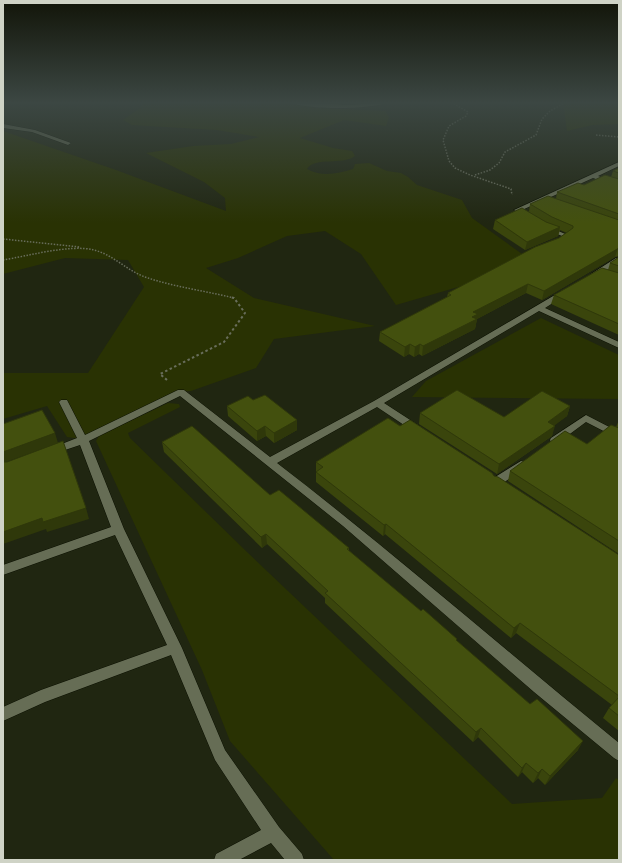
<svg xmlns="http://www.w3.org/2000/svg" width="622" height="863" font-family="Barlow,sans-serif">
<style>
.green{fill:#293203}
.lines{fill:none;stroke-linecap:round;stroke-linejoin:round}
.minor-casing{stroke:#0a0f00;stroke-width:1}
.path-far1{stroke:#696e5c;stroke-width:1.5;stroke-dasharray:1.5 1.5;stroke-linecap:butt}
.path{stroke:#696e5c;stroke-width:2;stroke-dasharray:2.5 2.5;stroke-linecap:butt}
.minor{fill:#666d55;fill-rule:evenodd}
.wall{fill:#3a450c}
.shaded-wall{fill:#2f380a}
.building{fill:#43500e;stroke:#2f380a}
</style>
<rect width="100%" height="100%" fill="#202611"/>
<!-- green -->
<path class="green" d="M145,102H275L321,108L385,111L389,117L386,126L344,120L300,138L333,148L352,151L355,156C341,166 316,156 307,169C321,177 337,174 353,169L355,164L369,163L387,171L401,173L408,177L417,185L462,200L472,218L522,254L472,283L396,305L361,254L325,231L287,236L238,258L206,268L254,298L375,326L274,339L256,368L191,391L177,392L83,439L67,437L47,406L3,419V373H88L144,287L128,260L65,258L3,274V131L116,170L226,211L225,198L204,182L146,153L193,146L231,144L259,137L217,130L132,125L123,120L141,107Z
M563,102H619V124L592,125L567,131Z
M541,318L619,355V399L412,397L426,381Z
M168,403L179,404L180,407L128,433L130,438L247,552L512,804L602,798L616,778L619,780V860H334L230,741L202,670L96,441L99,436Z"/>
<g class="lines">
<!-- minor casing -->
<g class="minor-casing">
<path id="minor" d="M291,102L351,105L387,102C374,110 302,110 291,102Z
M3,124L35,130L71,143L68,145L32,132L3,128Z
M619,162V166L598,176L619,183V187L593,178L522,210L530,216V218H526L514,210Z
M545,227H549L570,236L560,242H556V240L562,236L545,229Z
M616,258H619V263L597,278H591V274Z
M560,292H566L567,294L545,308L619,342V348L539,311L384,403L421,427L422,429L421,431H413L377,407L277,463C394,553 505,650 619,743V761L614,758L534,692L343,526L180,396L89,441L124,529L182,648L225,750L279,827L302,854L304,860H285L271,843L239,860H214L216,854L261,830L215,760L171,655L45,702L3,721V707L41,690L167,645L115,535L3,575V565L111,527L80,445L53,454L48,451L49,449L77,438L59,402L61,400H67L85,435L178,390H184L270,457L374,401Z
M586,415L619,432V439L586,422L559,442H551L550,440L551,438Z
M521,461L525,462L526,465L525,468L500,485H492L491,482L492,479Z"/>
</g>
<!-- path-far1 -->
<path class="path-far1" d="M451,102L468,112L466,116L449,126L443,140L449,161L455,168L470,175L511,189L512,195
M596,135L619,137
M475,175L490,170L499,163L505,152L536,135L542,119L550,111L566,102
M3,239L80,247
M3,260C28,256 70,244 94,250C114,255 128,272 148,278C175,287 206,291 234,298"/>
<!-- path -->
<path class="path" d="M167,380L160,374L224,342L245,313L234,298L230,297"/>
<!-- minor -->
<use href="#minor" class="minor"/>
</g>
<!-- wall -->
<path class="wall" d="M619,168V256L615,257L542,300L526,293L477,319L475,329L422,356L419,354L414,357L409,354L404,357L379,341L380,332L447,297L448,293L559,238L567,233L560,230L558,236L525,250L493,229L495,220L529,212L530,204L556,199L557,192L611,177L613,171Z
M619,257V335L551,304L554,295L608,270L610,263Z
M253,400L297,430L274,443L266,436L257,441L228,416L227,406Z
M570,406L567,416L554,425L552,436L497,474L419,424L420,413L504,417Z
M619,420V554L508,481L510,471L587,444L616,427Z
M400,426L494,476L619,555V731L603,718L609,708L612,705L516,633L511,638L385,534L383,536L316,482V462Z
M162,442L270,495L349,548V551L457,641L578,750L545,785L538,778L533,783L522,772L518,777L478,737L473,742L325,603V598L267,544L262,548L164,452Z"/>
<!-- shaded-wall -->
<path class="shaded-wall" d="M560,227L558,236L525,250L527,242Z
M618,248L615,257L542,300L544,291Z
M528,284L526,293L477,319L475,329L422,356L423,346L473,312Z
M410,344L409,354L404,357L405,347Z
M420,344L419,354L414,357L415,347Z
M570,406L567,416L546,432L555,426L552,436L497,474L499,464L548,422Z
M297,420V430L274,443V433Z
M265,426L266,436L257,441V431Z
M55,433L58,443L3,463V452Z
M86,508L89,519L47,532L46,529L3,544V532L42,518Z
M386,524L385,534L383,536L384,525Z
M266,534L267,544L262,548L261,537Z
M520,623L516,633L511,638L514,628Z
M481,728L478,737L473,742L476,732Z
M583,741L578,750L545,785L550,776Z
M526,763L522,772L518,777L522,768Z
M542,769L538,778L533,783L538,773Z"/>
<!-- building -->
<path class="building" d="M619,168V173L613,171Z
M605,175L619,179V214L557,192L578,183L584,185Z
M548,196L619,220V248L544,291L528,284L473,312L478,314L472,317L477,319L423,346L420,344L415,347L410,344L405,347L380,332L451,295L448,293L535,247L559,238L573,228V226L552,217L530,204Z
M522,208L546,222L560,227L527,242L495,220Z
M619,257V266L610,263Z
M602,268L619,273V324L554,295Z
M457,390L504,417L542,391L570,406L548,422L555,426L499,464L420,413Z
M265,395L297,420L274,433L265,426L257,431L227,406L248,396L253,400Z
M42,410L55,433L3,452V424Z
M388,418L400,426L410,420L492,473L494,476L498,477L619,555V696L520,623L514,628L386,524L384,525L316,472L323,467L316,462Z
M611,425L619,428V541L510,471L565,431L587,444Z
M192,426L270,495L279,490L349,548L347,549L421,611L423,609L457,639L456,640L530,704L537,699L583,741L550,776L542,769L538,773L526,763L522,768L481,728L476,732L325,593L328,591L266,534L261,537L162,442Z
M63,441L86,508L43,522L42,518L3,532V462H7Z
M619,697V716L609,708Z"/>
<!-- sky -->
<linearGradient id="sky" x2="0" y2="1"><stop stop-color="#121509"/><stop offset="0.46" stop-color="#3c4743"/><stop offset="1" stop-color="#3c4743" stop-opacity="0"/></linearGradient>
<rect width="622" height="223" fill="url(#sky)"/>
<!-- border -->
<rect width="622" height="863" fill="none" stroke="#cfd3c6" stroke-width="8"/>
</svg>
